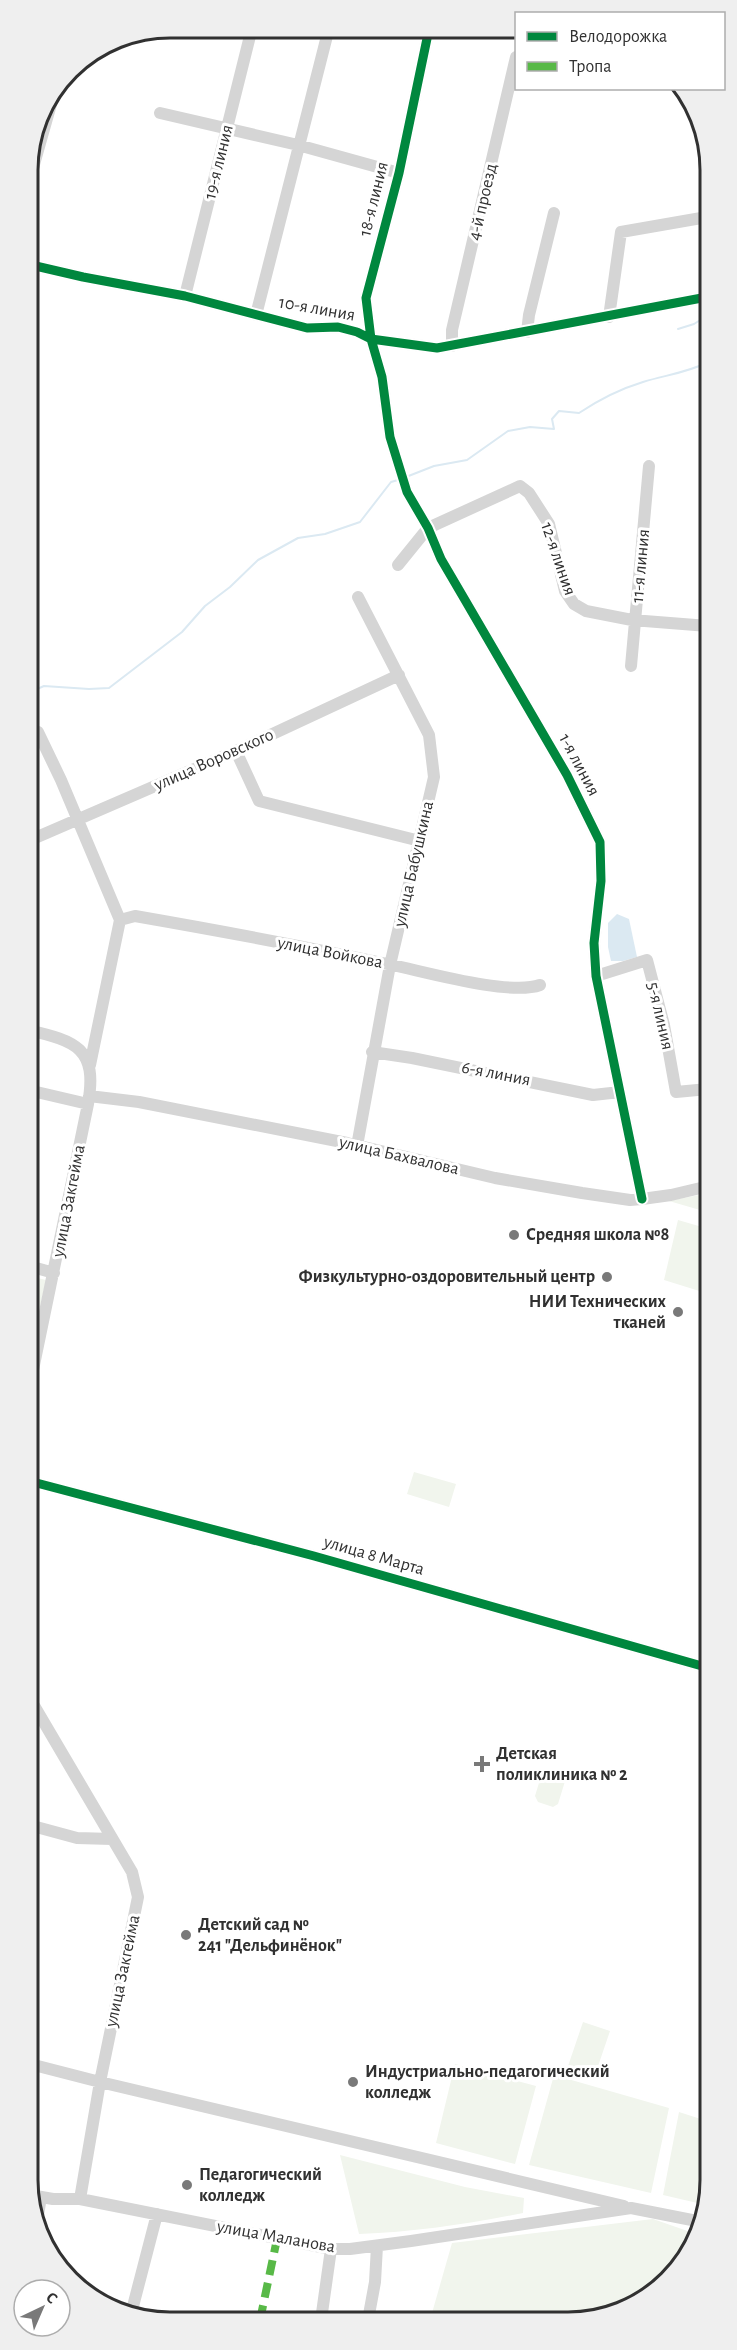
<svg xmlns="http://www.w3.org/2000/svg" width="737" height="2350" font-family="'Alegreya Sans',sans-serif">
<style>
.green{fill:#f1f5ed}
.water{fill:#dbe9f2}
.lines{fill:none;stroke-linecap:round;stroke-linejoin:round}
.stream{stroke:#dbe9f2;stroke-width:2}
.minor{stroke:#d5d5d5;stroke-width:12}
.quiet{stroke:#58b947;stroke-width:8;stroke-dasharray:15 8;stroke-linecap:butt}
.cycleway-casing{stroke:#fff;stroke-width:13}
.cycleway{stroke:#00873e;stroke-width:9}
.poi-dot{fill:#797979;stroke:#fff;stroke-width:2}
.labels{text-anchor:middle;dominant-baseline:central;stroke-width:6;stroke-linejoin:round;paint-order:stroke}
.street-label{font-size:18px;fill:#313131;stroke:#fff}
.poi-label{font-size:18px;font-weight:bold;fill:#313131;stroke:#fff;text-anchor:start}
.rim{fill:none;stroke:#313131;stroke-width:3}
</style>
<rect width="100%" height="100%" fill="#fff"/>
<!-- green -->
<path class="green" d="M709,1193V1208L700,1210L669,1201Z
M678,1220L709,1229V1294L664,1280Z
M29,1276L46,1280L29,1355Z
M414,1472L456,1484L449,1507L407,1494Z
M548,1769L563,1772L566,1778L558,1804L553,1807L538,1802L535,1796L542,1773Z
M583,2022L610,2031L594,2078L567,2069Z
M455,2064L536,2086L515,2164L436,2143Z
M554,2075L669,2108L651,2193L529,2165Z
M679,2112L710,2122V2189L706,2205L663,2195Z
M340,2155L465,2187L524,2198L523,2213C468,2224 415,2232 359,2234Z
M653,2219L699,2235L674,2275L638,2304L595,2320H430L452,2243Z"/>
<!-- water -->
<path class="water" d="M617,914L629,919L637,957L623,961H611L608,947V923Z"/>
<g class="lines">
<!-- stream -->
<path class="stream" d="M678,329L694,324L708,315
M406,477L434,466L467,460L508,431L530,427L554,429L552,419L559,411L579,413C600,399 620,389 643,382C665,375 687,373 708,362
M28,693L44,686L89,689L109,688L182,632L205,606L230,587L258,560L298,538L325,534L360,522L391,482L398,480"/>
<!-- minor -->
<path class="minor" d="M429,29L399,173L366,298L371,339L382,377L390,437L407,492L428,528L441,559L465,600L567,775L600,842L601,881L594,943L596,976L642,1199
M160,113L298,145L399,173
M27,189L55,90
M27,264L83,277L185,296L307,328L338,327L357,332L371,339L437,348L707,297
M185,296L252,28
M256,315L329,28
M609,317L621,232L707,217
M527,332L529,315L554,213
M452,346V330L516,57
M398,565L428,528L520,486L529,493L549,524L565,591L574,604L586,611L632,620L708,626
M631,666L649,466
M38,732L61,780L120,920L90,1065
M236,751L259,801L420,841
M28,841L236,751L399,675
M120,920L135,916C221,931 307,947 392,965C426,972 510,996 540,985
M596,976L647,960L664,1025L676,1092L708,1089
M28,1030C76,1041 98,1048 88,1104L29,1389
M372,1052L412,1058L593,1095L620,1092
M28,1090L88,1104
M89,1096L139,1102L347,1143L495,1178L582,1193L630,1200L642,1199L671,1195L709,1186
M357,1146L390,965L434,777L429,735L358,597
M29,1266L54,1273
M29,1481L314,1556L709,1668
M29,1697L132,1872L138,1897L100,2082L80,2199
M29,1825L77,1838L112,1839
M30,2064L100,2082L624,2206
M30,2195L53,2199H80L331,2249H350L411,2241L631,2208L702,2222
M37,2221L41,2197
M131,2314L157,2214
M321,2320L331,2249
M368,2320L375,2282L377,2246"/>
<!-- quiet -->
<path class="quiet" d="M260,2320L277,2239"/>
<!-- cycleway casing -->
<g class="cycleway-casing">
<path id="cycleway" d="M429,29L399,173L366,298L371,339L382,377L390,437L407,492L428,528L441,559L465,600L567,775L600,842L601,881L594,943L596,976L642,1199
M27,264L83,277L185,296L307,328L338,327L357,332L371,339L437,348L707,297
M29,1481L314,1556L709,1668"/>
</g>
<!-- cycleway -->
<use href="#cycleway" class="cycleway"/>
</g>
<!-- markers -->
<g class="poi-dot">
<circle cx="514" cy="1235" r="6"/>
<circle cx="607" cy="1277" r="6"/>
<circle cx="678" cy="1312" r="6"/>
<path d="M479 1755h6v6h6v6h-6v6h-6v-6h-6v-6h6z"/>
<circle cx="186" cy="1935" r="6"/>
<circle cx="353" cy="2082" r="6"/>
<circle cx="187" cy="2185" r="6"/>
</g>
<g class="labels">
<!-- street labels -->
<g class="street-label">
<text transform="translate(219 162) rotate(-76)">19-я линия</text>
<text transform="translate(374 199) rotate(-76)">18-я линия</text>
<text transform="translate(483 202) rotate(-77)">4-й проезд</text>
<text transform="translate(317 309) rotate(10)">10-я линия</text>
<text transform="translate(558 559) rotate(71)">12-я линия</text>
<text transform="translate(641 566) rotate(-85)">11-я линия</text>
<text transform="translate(214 760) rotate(-24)">улица Воровского</text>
<text transform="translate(579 765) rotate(62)">1-я линия</text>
<text transform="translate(414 864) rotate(-77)">улица Бабушкина</text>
<text transform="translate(330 953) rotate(11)">улица Войкова</text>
<text transform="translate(660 1016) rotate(77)">5-я линия</text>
<text transform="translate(496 1074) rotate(11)">6-я линия</text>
<text transform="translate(399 1156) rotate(13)">улица Бахвалова</text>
<text transform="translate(69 1201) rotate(-79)">улица Закгейма</text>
<text transform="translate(374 1556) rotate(16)">улица 8 Марта</text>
<text transform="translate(123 1971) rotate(-78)">улица Закгейма</text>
<text transform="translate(276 2237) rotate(10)">улица Маланова</text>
</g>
<!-- poi labels -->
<g class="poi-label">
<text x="526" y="1235">Средняя школа №8</text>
<text x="595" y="1277" text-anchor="end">Физкультурно-оздоровительный центр</text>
<text x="666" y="1302" text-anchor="end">НИИ Технических<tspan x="666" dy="21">тканей</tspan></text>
<text x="496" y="1754">Детская<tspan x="496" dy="21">поликлиника № 2</tspan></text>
<text x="198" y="1925">Детский сад №<tspan x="198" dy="21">241 "Дельфинёнок"</tspan></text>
<text x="365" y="2072">Индустриально-педагогический<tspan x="365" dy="21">колледж</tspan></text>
<text x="199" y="2175">Педагогический<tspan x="199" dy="21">колледж</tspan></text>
</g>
</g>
<!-- crop -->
<path d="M0 0H737V2350H0ZM170 38H568A132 132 0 0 1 700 170V2180A132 132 0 0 1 568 2312H170A132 132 0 0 1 38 2180V170A132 132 0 0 1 170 38Z" fill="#efefef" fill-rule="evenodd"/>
<path class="rim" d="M170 38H568A132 132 0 0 1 700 170V2180A132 132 0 0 1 568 2312H170A132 132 0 0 1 38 2180V170A132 132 0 0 1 170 38Z"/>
<!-- legend -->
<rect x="515" y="12" width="210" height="78" fill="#ffffff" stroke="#adadad" stroke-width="1.5"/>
<rect x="527" y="32" width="30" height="9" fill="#00873e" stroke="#adadad" stroke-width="1.5"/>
<text x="569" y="42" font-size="18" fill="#313131">Велодорожка</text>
<rect x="527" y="62" width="30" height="9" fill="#58b947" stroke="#adadad" stroke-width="1.5"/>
<text x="569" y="72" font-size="18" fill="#313131">Тропа</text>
<!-- north arrow -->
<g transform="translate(42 2308) rotate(44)"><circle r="28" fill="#ffffff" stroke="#adadad" stroke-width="1.5"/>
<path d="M0-4.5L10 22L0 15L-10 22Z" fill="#797979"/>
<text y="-9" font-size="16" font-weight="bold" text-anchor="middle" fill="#313131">С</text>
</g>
</svg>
